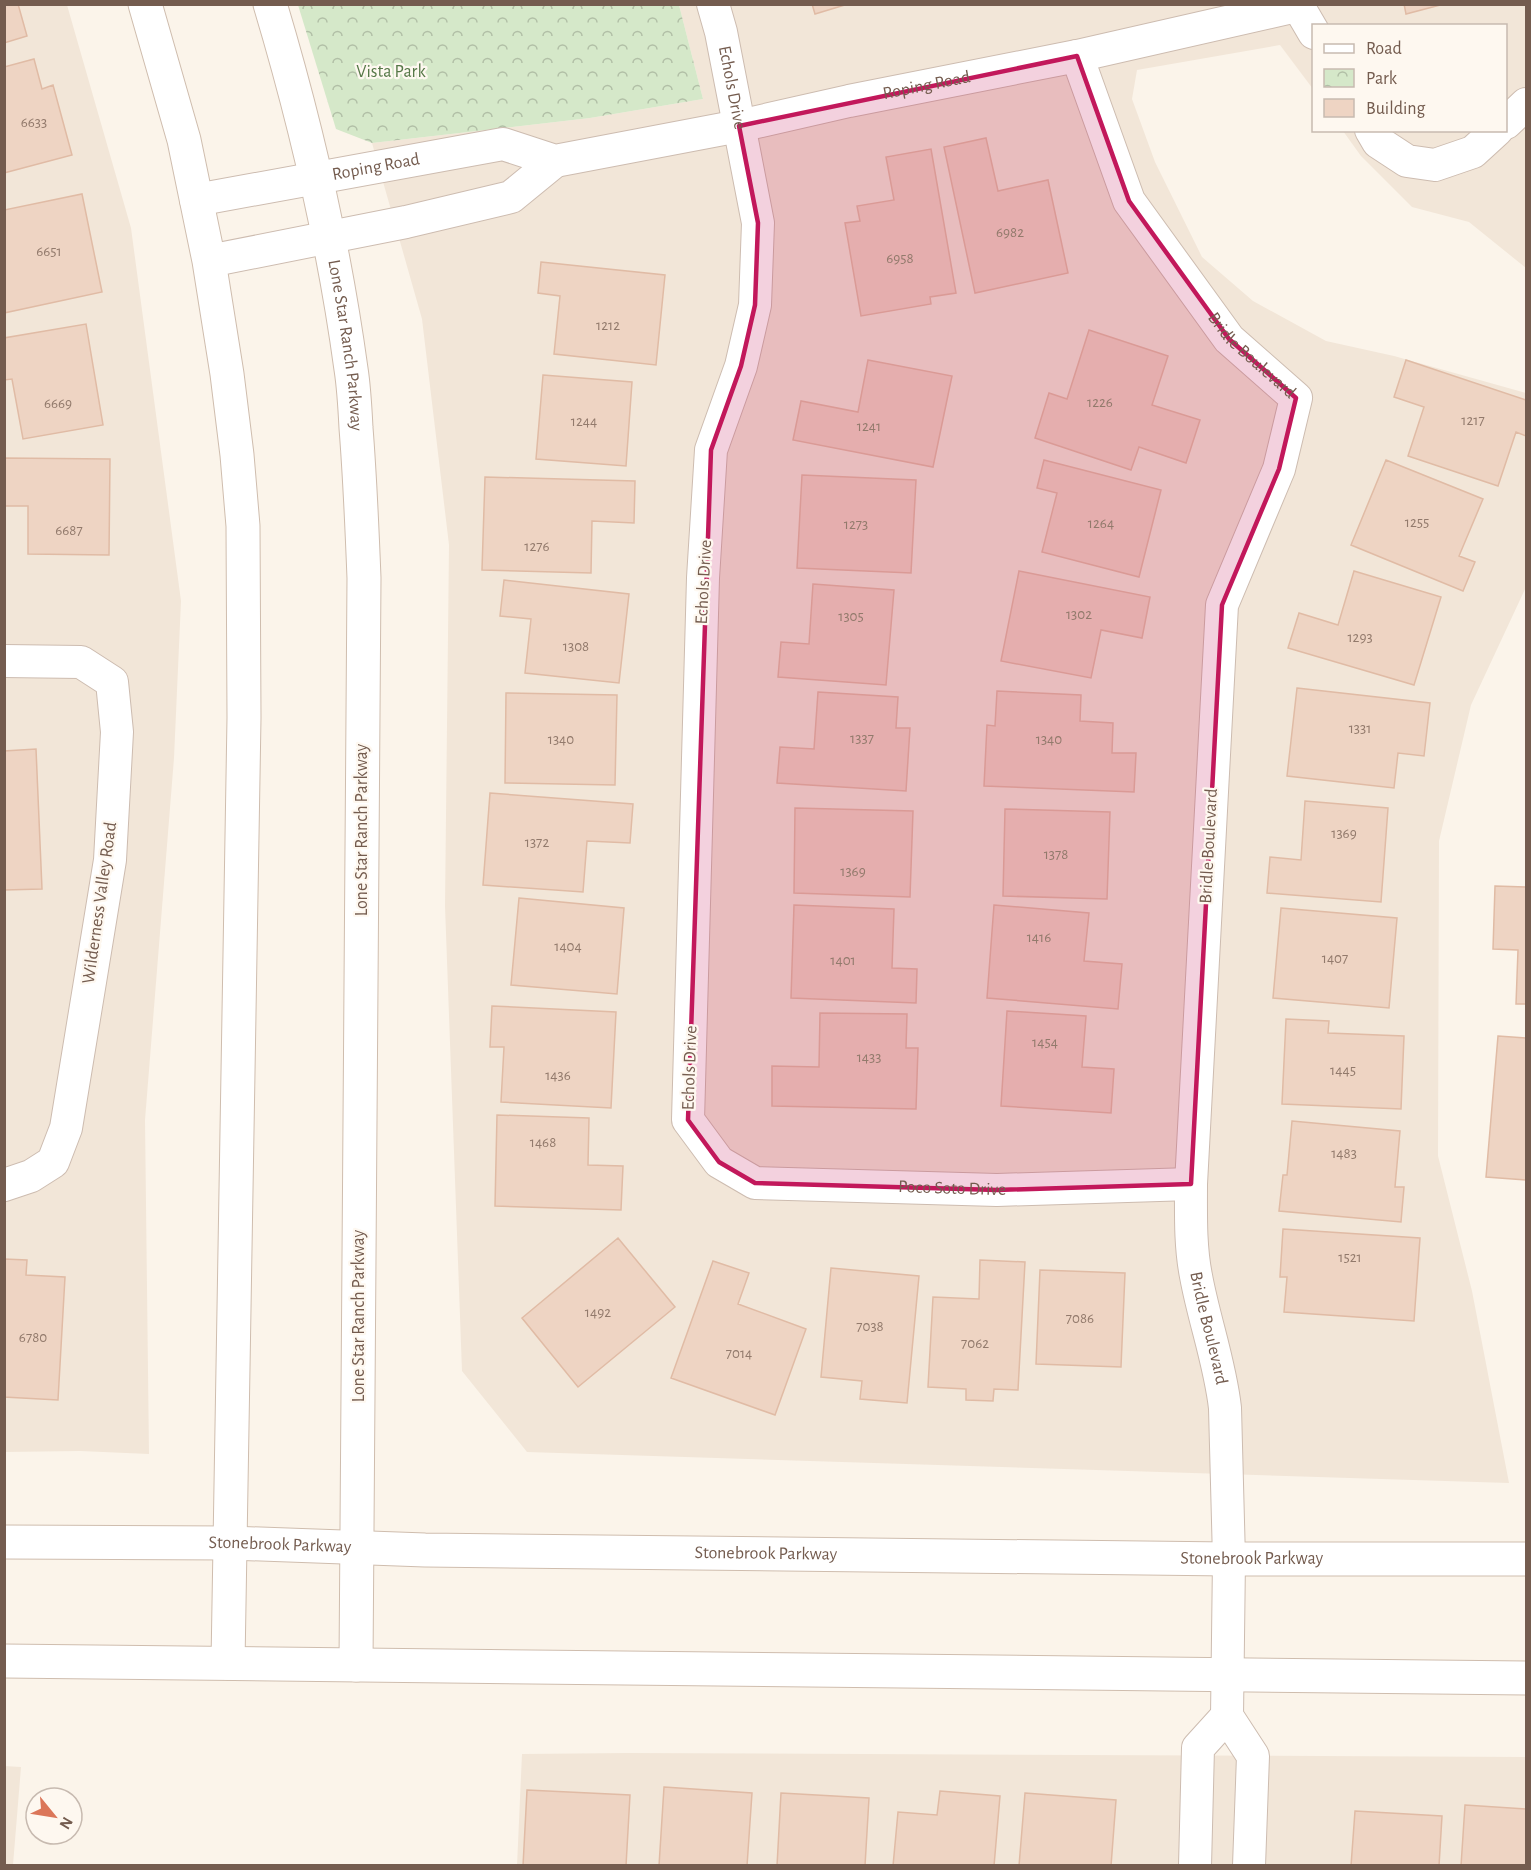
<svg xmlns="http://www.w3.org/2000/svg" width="1531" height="1870" font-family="'Alegreya Sans',sans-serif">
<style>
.residential{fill:#f2e6d8}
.park{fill:url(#park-crowns)}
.building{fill:#eed4c3;stroke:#e0bba5;stroke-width:1.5}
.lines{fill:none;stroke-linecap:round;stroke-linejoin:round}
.minor-casing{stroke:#cdbcb0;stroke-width:34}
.secondary-casing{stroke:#cfbdae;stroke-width:35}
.minor{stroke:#fff;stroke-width:32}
.secondary{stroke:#fff;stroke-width:33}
.marked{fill:#c2185b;fill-opacity:0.2;stroke:#c2185b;stroke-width:4.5;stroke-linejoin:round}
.labels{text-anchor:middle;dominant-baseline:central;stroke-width:4.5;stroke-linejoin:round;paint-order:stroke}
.number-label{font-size:15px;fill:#927a6c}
.park-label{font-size:18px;fill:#567847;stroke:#fef8f0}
.street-label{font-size:18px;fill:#745c4f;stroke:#fef8f0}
</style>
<defs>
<pattern id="park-crowns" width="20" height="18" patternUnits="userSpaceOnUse" patternTransform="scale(1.5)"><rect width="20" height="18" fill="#d5e8c9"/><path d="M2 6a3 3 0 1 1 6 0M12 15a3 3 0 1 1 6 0" fill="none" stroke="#b1bfa6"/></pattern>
</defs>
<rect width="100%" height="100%" fill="#fbf4ea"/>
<!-- residential -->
<path class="residential" d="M4,5H67L131,228L181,601L174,758L145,1120L149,1454L80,1451L5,1452Z
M679,5H1526V268L1469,222L1412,207L1361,156L1343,131L1506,130V26H1314L1313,89L1280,45L1137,70L1132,99L1155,162L1202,257L1253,301L1326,341L1394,356L1526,393V587L1471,705L1439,841L1438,1156L1472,1291L1509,1483L527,1452L462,1371L445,906L449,545L422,319L372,143L590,118L703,99Z
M628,1753L1526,1757V1865L517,1866L522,1754Z
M4,1766L21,1767L13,1865H5Z"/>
<!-- park -->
<path class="park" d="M298,5H679L703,99L590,118L372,143L336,129Z"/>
<!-- building -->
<path class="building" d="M4,4H18L27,36L4,43Z
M812,4H848L815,14Z
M1404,4H1444L1406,14Z
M34,59L42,89L53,85L72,155L4,173V67Z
M986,138L998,191L1048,180L1068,273L975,293L944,147Z
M931,149L956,293L930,297L931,304L861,316L845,223L860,221L857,206L894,200L886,157Z
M82,194L102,292L4,313V210Z
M541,262L665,275L656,365L554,354L560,296L538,293Z
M86,324L103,425L23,439L12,379L4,380V338Z
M1089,330L1168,356L1152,405L1200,420L1186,463L1139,447L1131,470L1035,438L1049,393L1067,399Z
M868,360L952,376L933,467L793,440L801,401L858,412Z
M1406,360L1526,400V436L1516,432L1498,486L1408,456L1424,407L1394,397Z
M543,375L632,382L626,466L536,459Z
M4,458L110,459L109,555L28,554V506H4Z
M1044,460L1161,490L1139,577L1042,552L1057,493L1037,488Z
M1386,460L1483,499L1459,556L1475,562L1463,591L1351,545Z
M802,475L916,480L911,573L797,568Z
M485,477L635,481L634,523L592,521L591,573L482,570Z
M1019,571L1150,597L1142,638L1101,630L1091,678L1001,661Z
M1354,571L1441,597L1414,685L1288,648L1299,613L1338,625Z
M504,580L629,594L619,683L525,673L531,619L500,616Z
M813,584L894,590L886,685L778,677L781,642L809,644Z
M1297,688L1430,703L1424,756L1398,753L1394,788L1287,776Z
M997,691L1081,695L1080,721L1113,723L1112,753H1136L1134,792L984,786L987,725L995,726Z
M818,692L898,697L896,728H910L906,791L777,783L780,747L814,749Z
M506,693L617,695L615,785L505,783Z
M36,749L42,889L4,890V751Z
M490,793L633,804L630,843L587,841L583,892L483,885Z
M1305,801L1388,808L1381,902L1267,893L1270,857L1301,860Z
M795,808L913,811L910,897L794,893Z
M1005,809L1110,812L1107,899L1003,896Z
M1495,886L1526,887V1004H1516L1518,950L1493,949Z
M519,898L624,908L617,994L511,985Z
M794,905L894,909L892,968L917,969L916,1003L791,998Z
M994,905L1089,913L1084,961L1122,964L1118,1009L987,998Z
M1281,908L1397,918L1389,1008L1273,998Z
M492,1006L616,1012L611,1108L501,1102L504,1047H490Z
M1007,1011L1086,1016L1082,1067L1114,1069L1111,1113L1001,1106Z
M820,1013L907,1014L906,1048H918L916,1109L772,1106V1066L819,1067Z
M1286,1019L1329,1021L1328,1033L1404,1036L1401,1109L1282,1104Z
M1498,1036L1526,1038V1180L1486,1177Z
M497,1115L589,1118L588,1165L623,1166L621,1210L495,1206Z
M1292,1121L1400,1131L1395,1187H1404L1401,1222L1279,1211L1283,1175H1287Z
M1283,1229L1420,1238L1414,1321L1284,1312L1287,1277H1280Z
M618,1238L675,1307L578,1387L522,1318Z
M4,1259L27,1260L26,1275L65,1277L58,1400L4,1397Z
M980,1260L1025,1262L1018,1390L994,1389L993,1401L966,1400V1389L928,1387L933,1297L979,1299Z
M713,1261L749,1273L738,1304L806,1329L775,1415L671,1378Z
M831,1268L919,1276L907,1403L860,1399L862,1381L821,1377Z
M1040,1270L1125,1273L1121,1367L1036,1364Z
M664,1787L752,1793L747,1866H659Z
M527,1790L630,1795L626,1866H523Z
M940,1791L1000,1796L994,1866H893L898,1812L937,1815Z
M781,1793L869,1798L865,1866H777Z
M1025,1793L1116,1800L1111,1866H1019Z
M1465,1805L1526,1809V1866H1461Z
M1355,1811L1442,1816L1439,1866H1351Z"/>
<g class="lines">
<!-- minor casing -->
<g class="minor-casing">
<g id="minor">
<path id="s1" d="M713,4L721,32L758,223L755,305L741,366L711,450L703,578L688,1120L719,1162L755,1183L997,1190L1191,1184"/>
<path d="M1297,4L1314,33"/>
<path id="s2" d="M1077,56L1129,201L1229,339L1296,398L1279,469L1222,605L1191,1184C1191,1214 1190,1246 1196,1276C1204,1320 1220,1363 1225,1408L1229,1559L1227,1716L1253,1756L1249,1866"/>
<path d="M1506,123L1526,104"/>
<path d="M1371,130L1378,142L1407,161L1435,165L1473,152L1497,130"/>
<path id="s3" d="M196,200L503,144L555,161L739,126L849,101L1077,56L1297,6"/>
<path d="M209,261L406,222L511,197L555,161"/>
<path d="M4,661L81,662L112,682L117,732L110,860L66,1128L53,1162L31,1176L4,1185"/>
<path d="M1195,1866L1198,1748L1227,1716"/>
</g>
</g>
<!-- secondary casing -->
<g class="secondary-casing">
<g id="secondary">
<path d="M145,4L184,140L209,261L227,374L237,455L243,526L244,718L228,1663"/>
<path id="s4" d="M270,4C306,124 334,245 351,369C354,388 355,408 356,428C360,478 362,527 364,578L356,1665"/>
<path id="s5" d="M4,1542L230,1543L425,1550L1229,1559H1526"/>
<path d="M4,1661L1526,1678"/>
</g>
</g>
<!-- minor -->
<use href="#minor" class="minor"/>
<!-- secondary -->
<use href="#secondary" class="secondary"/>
</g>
<!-- marked area -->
<path class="marked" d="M1077,56L1129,201L1229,339L1296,398L1279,469L1222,605L1191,1184L997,1190L755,1183L719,1162L688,1120L711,450L741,366L755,305L758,223L739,126Z"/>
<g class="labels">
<!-- number labels -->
<g class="number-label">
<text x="34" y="122">6633</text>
<text x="1010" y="232">6982</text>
<text x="49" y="251">6651</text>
<text x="900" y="258">6958</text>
<text x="608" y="325">1212</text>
<text x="1100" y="402">1226</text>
<text x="58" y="403">6669</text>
<text x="1473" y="420">1217</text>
<text x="584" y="421">1244</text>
<text x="869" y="426">1241</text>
<text x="1417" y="522">1255</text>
<text x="1101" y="523">1264</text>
<text x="856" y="524">1273</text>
<text x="69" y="530">6687</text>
<text x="537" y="546">1276</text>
<text x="1079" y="614">1302</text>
<text x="851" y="616">1305</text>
<text x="1360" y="637">1293</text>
<text x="576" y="646">1308</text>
<text x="1360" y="728">1331</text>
<text x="862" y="738">1337</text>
<text x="561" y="739">1340</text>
<text x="1049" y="739">1340</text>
<text x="1344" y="833">1369</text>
<text x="537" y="842">1372</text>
<text x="1056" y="854">1378</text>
<text x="853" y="871">1369</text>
<text x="1039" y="937">1416</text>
<text x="568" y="946">1404</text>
<text x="1335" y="958">1407</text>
<text x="843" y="960">1401</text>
<text x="1045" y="1042">1454</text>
<text x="869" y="1057">1433</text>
<text x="1343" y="1070">1445</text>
<text x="558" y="1075">1436</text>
<text x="543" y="1142">1468</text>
<text x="1344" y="1153">1483</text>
<text x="1350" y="1257">1521</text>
<text x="598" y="1312">1492</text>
<text x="1080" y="1318">7086</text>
<text x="870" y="1326">7038</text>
<text x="33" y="1337">6780</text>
<text x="975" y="1343">7062</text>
<text x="739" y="1353">7014</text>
</g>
<!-- park labels -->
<g class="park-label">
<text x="391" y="72">Vista Park</text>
</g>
<!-- street labels -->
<g class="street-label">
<text stroke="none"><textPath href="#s3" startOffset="746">Roping Road</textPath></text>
<text stroke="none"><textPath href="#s1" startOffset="86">Echols Drive</textPath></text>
<text stroke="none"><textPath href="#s3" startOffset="183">Roping Road</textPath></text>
<text stroke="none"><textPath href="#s4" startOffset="350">Lone Star Ranch Parkway</textPath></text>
<text stroke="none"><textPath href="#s2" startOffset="352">Bridle Boulevard</textPath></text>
<text transform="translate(704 582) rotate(-87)">Echols Drive</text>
<text transform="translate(362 830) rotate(-90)">Lone Star Ranch Parkway</text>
<text transform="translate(1209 846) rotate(-87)">Bridle Boulevard</text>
<text transform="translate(100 903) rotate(-82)">Wilderness Valley Road</text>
<text transform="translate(690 1068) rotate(-88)">Echols Drive</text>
<text stroke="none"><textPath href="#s1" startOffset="1419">Poco Soto Drive</textPath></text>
<text transform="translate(359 1316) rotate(-90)">Lone Star Ranch Parkway</text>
<text stroke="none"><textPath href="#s2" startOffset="1360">Bridle Boulevard</textPath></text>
<text stroke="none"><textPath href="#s5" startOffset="276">Stonebrook Parkway</textPath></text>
<text stroke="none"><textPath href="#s5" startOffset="762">Stonebrook Parkway</textPath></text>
<text stroke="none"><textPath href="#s5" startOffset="1248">Stonebrook Parkway</textPath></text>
</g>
</g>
<!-- border -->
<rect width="1531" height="1870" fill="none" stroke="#745c4f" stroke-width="12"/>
<!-- legend -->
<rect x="1312" y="24" width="195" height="108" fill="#fef8f0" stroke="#c7bab0" stroke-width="1.5"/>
<rect x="1324" y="44" width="30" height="9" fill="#ffffff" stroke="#c7bab0" stroke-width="1.5"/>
<text x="1366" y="54" font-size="18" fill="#745c4f">Road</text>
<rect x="1324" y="69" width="30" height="18" fill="url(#park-crowns)" stroke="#c7bab0" stroke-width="1.5"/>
<text x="1366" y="84" font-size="18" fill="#745c4f">Park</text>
<rect x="1324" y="99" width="30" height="18" fill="#eed4c3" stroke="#c7bab0" stroke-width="1.5"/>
<text x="1366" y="114" font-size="18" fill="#745c4f">Building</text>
<!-- north arrow -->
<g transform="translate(54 1816) rotate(120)"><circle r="28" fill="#fef8f0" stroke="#c7bab0" stroke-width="1.5"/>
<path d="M0-4.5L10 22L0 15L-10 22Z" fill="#db7659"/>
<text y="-9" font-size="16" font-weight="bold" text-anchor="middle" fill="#745c4f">N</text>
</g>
</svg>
